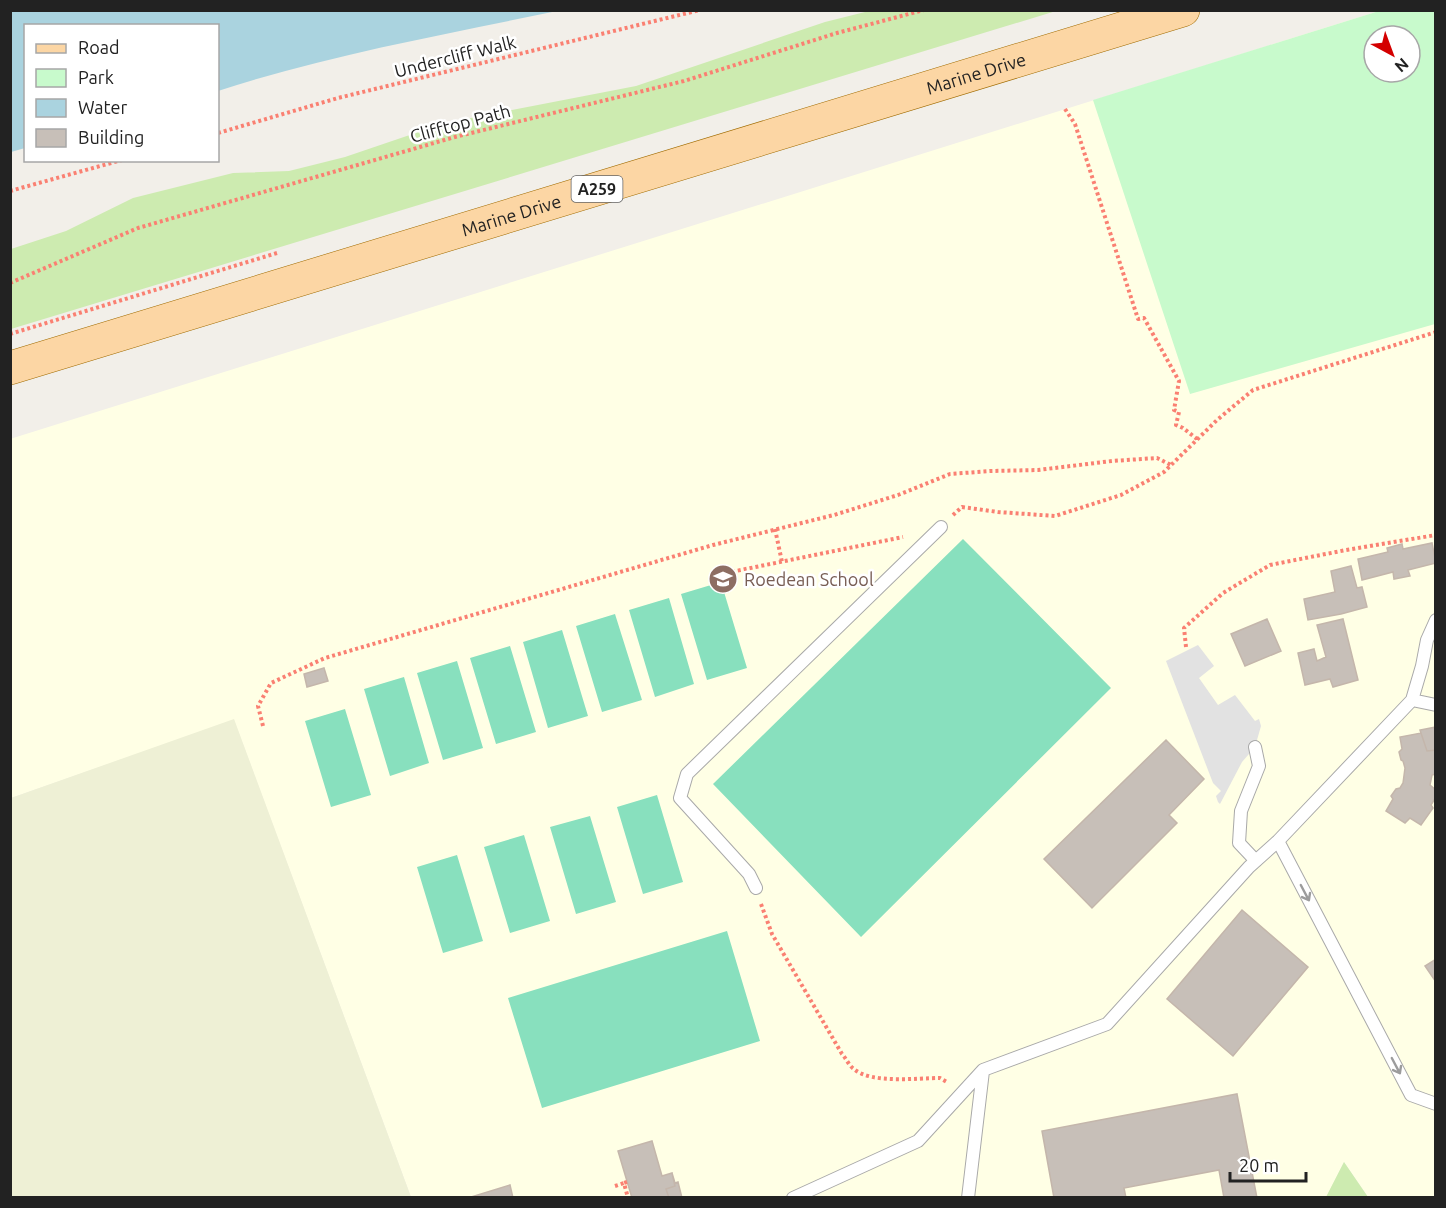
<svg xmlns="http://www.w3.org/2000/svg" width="1446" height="1208" font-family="Ubuntu,sans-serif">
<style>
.education{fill:#ffffe5;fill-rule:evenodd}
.farmland{fill:#eef0d5}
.grass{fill:#cdebb0}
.park{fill:#c8facc;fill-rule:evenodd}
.pitch{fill:#88e0be}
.parking{fill:#e2e2e2}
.water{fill:#aad3df}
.building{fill:#c7bfb8;stroke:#c4b6ab;stroke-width:1.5}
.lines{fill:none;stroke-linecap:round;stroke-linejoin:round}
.service-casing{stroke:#a9a9a9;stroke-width:14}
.primary-casing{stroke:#a06b00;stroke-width:34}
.path{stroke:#fa8072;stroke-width:4;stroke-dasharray:3 3;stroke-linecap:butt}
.service{stroke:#fff;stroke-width:12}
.primary{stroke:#fcd6a4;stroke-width:33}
.oneway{stroke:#9c9c9c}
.labels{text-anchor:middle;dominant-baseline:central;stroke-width:5;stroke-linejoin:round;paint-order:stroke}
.shield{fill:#fff;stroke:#646464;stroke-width:1.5}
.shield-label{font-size:16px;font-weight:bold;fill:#222}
.street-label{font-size:18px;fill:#222;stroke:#fff}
.education-label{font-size:18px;fill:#785e54;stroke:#fff;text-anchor:start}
</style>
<rect width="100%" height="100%" fill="#f2efe9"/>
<!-- education -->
<path class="education" d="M1379,11H1435V1197H1368L1344,1162L1326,1198L411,1197L234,720L11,798L10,439ZM1374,36H1410V72H1374Z"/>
<!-- farmland -->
<path class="farmland" d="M234,719L411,1197H11V798Z"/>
<!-- grass -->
<path class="grass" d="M873,10L1056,11L11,329V249L66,231L133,198L233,173L289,171L345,157L445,123L636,86L825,22Z
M1344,1162L1368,1197H1326Z"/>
<!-- park -->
<path class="park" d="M1379,11H1435V324L1190,394L1093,100ZM1374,36H1410V72H1374Z"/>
<!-- pitch -->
<path class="pitch" d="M963,539L1111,688L861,937L713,784Z
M721,582L747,668L707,680L681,594Z
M669,598L694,684L655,697L629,610Z
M615,614L642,700L602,712L576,626Z
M562,630L588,716L548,728L523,642Z
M510,646L536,732L496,744L470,658Z
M457,661L483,748L443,760L417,673Z
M404,677L429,763L390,776L364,689Z
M345,709L371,795L331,807L305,721Z
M657,795L683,882L643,894L617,807Z
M590,816L616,902L576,914L550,827Z
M524,835L550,921L510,933L484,847Z
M457,855L483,941L443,953L417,867Z
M727,931L760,1041L542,1108L508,998Z"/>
<!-- parking -->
<path class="parking" d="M1198,645L1214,666L1199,678L1218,705L1235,695L1255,721L1259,719L1261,726L1255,747L1242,762L1220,804L1218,802L1216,796L1221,791L1213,783L1166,661Z"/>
<!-- water -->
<path class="water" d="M11,10H557V11C443,35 328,55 218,91V26H26L25,148L11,152Z"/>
<!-- building -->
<path class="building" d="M1432,543L1436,563L1408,570L1410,576L1394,579L1393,572L1362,580L1358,559L1388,552L1387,548L1402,544L1403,549Z
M1351,566L1357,588L1362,587L1367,607L1341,614L1308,620L1304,599L1335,592L1331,571Z
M1267,619L1281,651L1245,666L1231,634Z
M1343,619L1358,680L1333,687L1330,679L1305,685L1298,653L1314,649L1317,661L1326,657L1317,625Z
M324,668L328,681L307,687L304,674Z
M1436,727V750L1427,751L1420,730Z
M1421,733L1427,751L1436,750V774L1432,775L1430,785L1436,790V797L1431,805L1433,808L1421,825L1410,818L1405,823L1386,811L1393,799L1391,796L1396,789L1400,788L1403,783L1405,768L1403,761L1401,760L1399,752L1402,749L1400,737Z
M1166,740L1204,779L1169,815L1177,823L1092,908L1044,859Z
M1242,910L1308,967L1233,1056L1167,999Z
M1436,959V982L1425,966Z
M1237,1094L1257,1198H1224L1219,1170L1124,1188L1126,1198H1054L1042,1131Z
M652,1141L662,1176L672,1173L675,1186L666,1189L669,1198H632L618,1151Z
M652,1141L662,1176L672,1173L675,1183L678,1182L682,1198H632L618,1151Z
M510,1185L513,1198H468Z"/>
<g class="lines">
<!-- service casing -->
<g class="service-casing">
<path id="service" d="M1412,700L1436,705
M1255,747L1259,766L1241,811L1239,843L1256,861
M1278,841L1411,1095L1436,1104
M756,888L749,874L680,798L687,774L941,527
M793,1198L918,1141L983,1070L1107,1024L1249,867L1278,841L1412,700L1422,666L1427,640L1436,620
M968,1198L983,1071"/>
</g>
<!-- primary casing -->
<g class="primary-casing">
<g id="primary">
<path id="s1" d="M10,368L1183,10"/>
</g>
</g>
<!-- path -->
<path class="path" d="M1065,109L1075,124L1138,319L1144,318L1179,381L1174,410L1179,412L1176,425L1183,428L1197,439
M218,133L338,98L700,10
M10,191L122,160
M10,283L138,228L455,137L684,81L837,33L924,10
M10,334L277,253
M953,515L962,507L998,512L1055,516L1121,495L1164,472L1217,420L1253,390L1436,332
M775,529L782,562
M726,573L903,537
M1186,647L1184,628L1223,593L1270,565L1346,550L1436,535
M263,726L258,706L271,683L325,658L713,545L834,515L898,495L950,474L991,471L1038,470L1112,461L1157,458L1171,465
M761,904L772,934L842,1054C846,1058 849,1066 854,1069C871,1084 917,1078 940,1078L947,1082
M627,1182L624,1183L628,1198
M615,1186L624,1183"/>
<!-- service -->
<use href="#service" class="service"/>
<!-- primary -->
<use href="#primary" class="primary"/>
</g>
<!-- one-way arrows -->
<defs><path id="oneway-shaft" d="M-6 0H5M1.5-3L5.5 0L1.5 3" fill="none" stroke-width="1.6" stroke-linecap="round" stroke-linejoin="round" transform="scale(1.5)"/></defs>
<g class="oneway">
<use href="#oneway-shaft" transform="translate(1305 893) rotate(62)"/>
<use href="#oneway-shaft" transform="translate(1396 1066) rotate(62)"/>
</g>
<!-- icons -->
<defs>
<g id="school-disc" transform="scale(1.5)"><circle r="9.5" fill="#8d6e63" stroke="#fff"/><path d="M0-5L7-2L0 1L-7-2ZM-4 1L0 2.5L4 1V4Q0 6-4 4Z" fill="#fff"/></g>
</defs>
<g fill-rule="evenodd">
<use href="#school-disc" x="723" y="579"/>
</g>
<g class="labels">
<!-- shield labels -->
<rect class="shield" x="571.5" y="176" width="51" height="26" rx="4.5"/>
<g class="shield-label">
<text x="597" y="189">A259</text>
</g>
<!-- street labels -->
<g class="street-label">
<text transform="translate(455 56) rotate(-14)">Undercliff Walk</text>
<text stroke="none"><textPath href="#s1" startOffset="1010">Marine Drive</textPath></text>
<text transform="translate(460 123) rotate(-15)">Clifftop Path</text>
<text stroke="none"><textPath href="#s1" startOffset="524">Marine Drive</textPath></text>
</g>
<!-- education labels -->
<g class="education-label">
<text x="744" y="579">Roedean School</text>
</g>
</g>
<!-- border -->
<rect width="1446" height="1208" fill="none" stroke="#222222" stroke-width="24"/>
<!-- legend -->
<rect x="24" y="24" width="195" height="138" fill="#ffffff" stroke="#a7a7a7" stroke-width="1.5"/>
<rect x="36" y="44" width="30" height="9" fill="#fcd6a4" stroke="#a7a7a7" stroke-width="1.5"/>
<text x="78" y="54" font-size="18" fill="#222222">Road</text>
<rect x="36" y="69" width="30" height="18" fill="#c8facc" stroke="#a7a7a7" stroke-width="1.5"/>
<text x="78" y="84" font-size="18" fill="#222222">Park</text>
<rect x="36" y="99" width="30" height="18" fill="#aad3df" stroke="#a7a7a7" stroke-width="1.5"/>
<text x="78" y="114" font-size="18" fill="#222222">Water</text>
<rect x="36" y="129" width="30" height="18" fill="#c7bfb8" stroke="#a7a7a7" stroke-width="1.5"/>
<text x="78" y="144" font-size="18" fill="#222222">Building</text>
<!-- north arrow -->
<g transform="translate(1392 54) rotate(139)"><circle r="28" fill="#ffffff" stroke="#a7a7a7" stroke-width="1.5"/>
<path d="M0-4.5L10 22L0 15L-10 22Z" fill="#d40000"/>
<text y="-9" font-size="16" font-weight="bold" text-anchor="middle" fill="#222222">N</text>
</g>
<!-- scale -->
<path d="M1230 1172v9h76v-9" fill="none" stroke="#222222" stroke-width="3"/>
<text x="1239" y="1172" font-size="18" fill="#222222" stroke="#ffffff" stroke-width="4.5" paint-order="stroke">20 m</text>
</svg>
